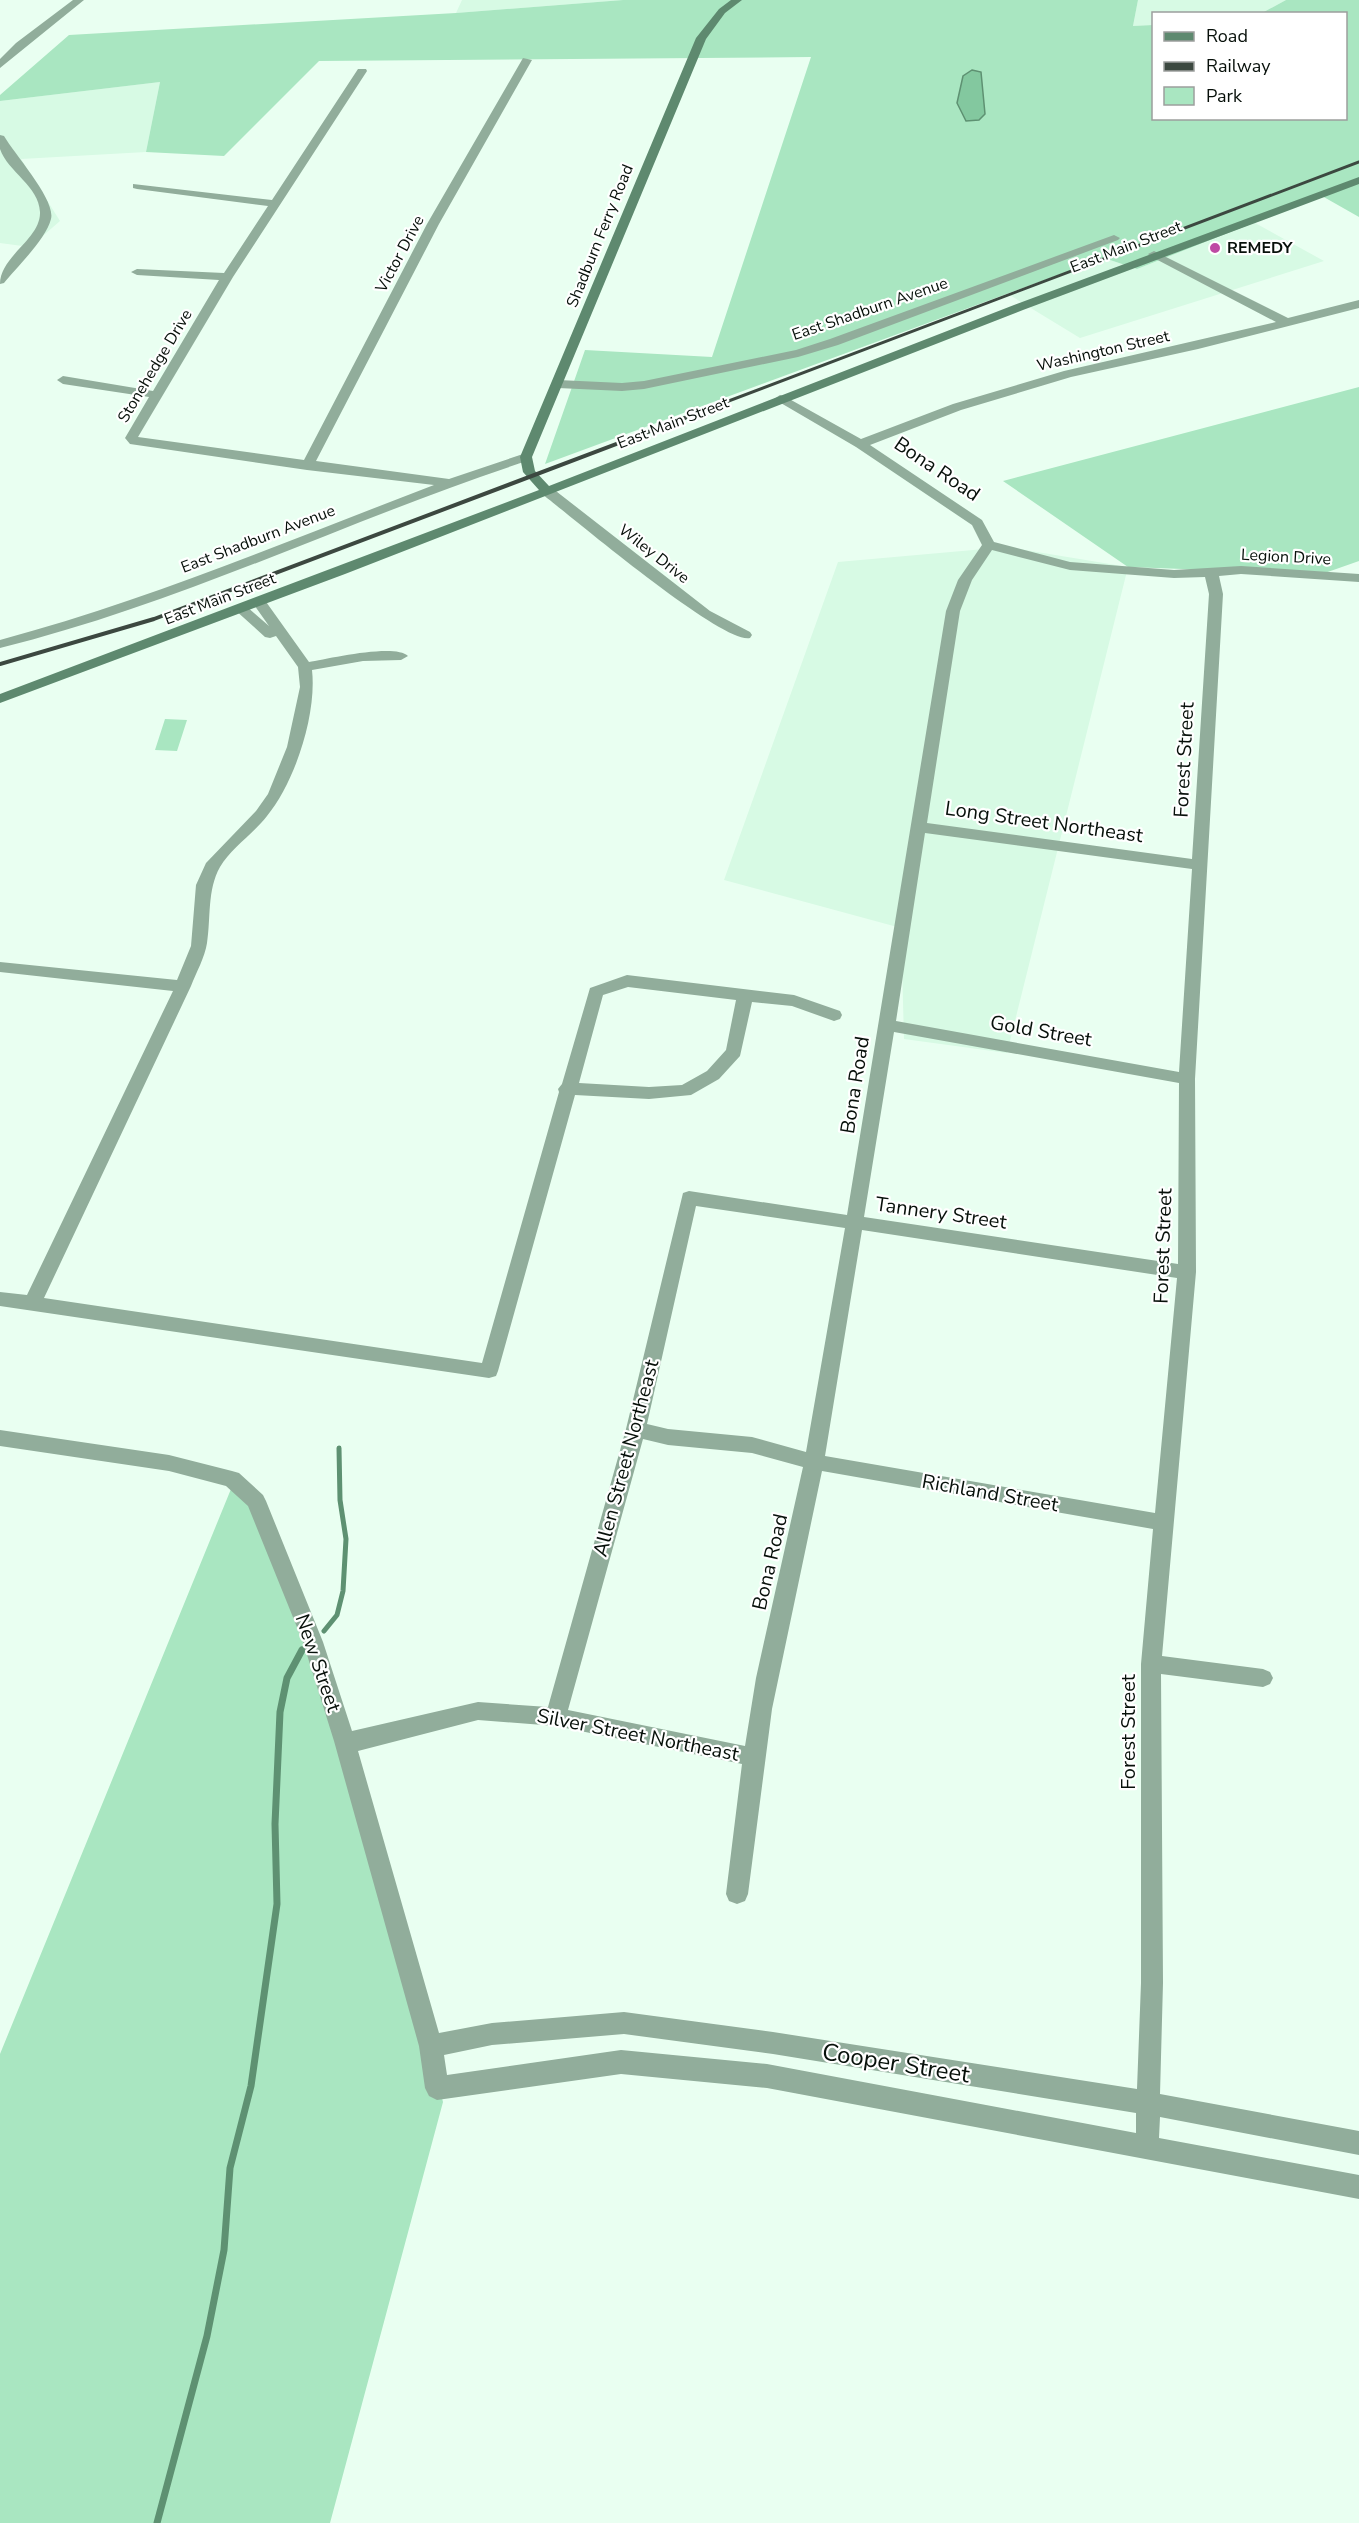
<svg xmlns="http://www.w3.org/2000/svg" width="1359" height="2523" font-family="'Nunito Sans',sans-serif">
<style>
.built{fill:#d7fae4}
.green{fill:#a9e6c1}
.water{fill:#83c89f;stroke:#5e9172;stroke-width:1.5}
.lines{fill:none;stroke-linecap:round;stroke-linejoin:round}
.stream-far1{stroke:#5e9172;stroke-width:5}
.stream{stroke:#5e9172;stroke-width:7}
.street{fill:#91ad9b;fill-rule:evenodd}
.secondary{fill:#5e896f;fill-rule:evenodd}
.rail-far1{stroke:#3c4840;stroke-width:3}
.rail{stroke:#3c4840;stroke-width:4}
.poi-dot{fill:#be4aa4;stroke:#fff;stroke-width:2}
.labels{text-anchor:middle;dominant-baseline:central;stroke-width:4.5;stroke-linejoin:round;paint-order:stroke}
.far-street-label{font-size:16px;fill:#07100a;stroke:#fff}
.far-poi-label{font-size:16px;font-weight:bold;fill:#07100a;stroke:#fff;text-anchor:start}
.street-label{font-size:20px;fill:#07100a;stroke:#fff}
.near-street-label{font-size:24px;fill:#07100a;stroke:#fff}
</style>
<rect width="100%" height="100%" fill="#e9fff1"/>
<!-- built -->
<path class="built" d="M462,0H623L456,13Z
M1138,0H1286L1262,13L1154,14L1153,25L1133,26Z
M160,82L146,152L21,159L60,221L30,247L0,243V101Z
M1255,223L1324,261L1080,338L1008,294L1104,258L1137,269Z
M1007,547L1128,567L1007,1053L904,1039L901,928L724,880L838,562Z"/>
<!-- green -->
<path class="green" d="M623,0H1138L1133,26L1153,25L1154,118H1346V14L1262,13L1286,0H1359V217L1322,196L1137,269L1104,258L545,464L585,350L712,357L811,57L319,61L224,156L146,152L160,82L0,101V95L69,35L456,13Z
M1359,387V561L1322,574L1128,567L1003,481Z
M165,719L187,720L177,751L155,750Z
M231,1489L267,1517L353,1749L443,2102L330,2523H0V2054Z"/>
<!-- water -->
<path class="water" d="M972,70L981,72L985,114L979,120L966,121L957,103L963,76Z"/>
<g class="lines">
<!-- stream-far1 -->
<path class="stream-far1" d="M324,1631L337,1615L343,1591L346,1539L340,1500L339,1448"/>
<!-- stream -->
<path class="stream" d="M157,2523L207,2336L224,2250L230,2168L251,2086L277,1904L275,1824L280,1712L287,1678L302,1650"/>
<!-- street -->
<path class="street" d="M73,0H84L0,68V59L16,43Z
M523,58L532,60L439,224L316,461L449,479L526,453L530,454L532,457L530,460C352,518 183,603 0,648V640C149,600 290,540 434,485L307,470L130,444L125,438L149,397L63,384L57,380L63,376L153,391L219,280L137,275L131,272L137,269L224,273L268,206L137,189L133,188V184L272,200L358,69H366L367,71L233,277L138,437L304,460L427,224Z
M0,135L4,136C15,155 56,200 51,219C46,239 17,267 4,283L0,284C0,256 41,239 40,212C39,186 8,172 0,149C0,145 0,139 0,135Z
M1114,235L1120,238L1118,240L838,345L798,357L644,389L622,391L558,388L552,384L558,380L622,383L644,381L796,350L830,339Z
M1154,251L1288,318L1359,300V308L1198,349L1071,377L961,410L870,445L982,520L994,542L1070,562L1174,570L1241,566L1359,574V582L1241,574L1219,576L1223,594L1195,1079L1196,1272L1162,1656L1263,1669L1270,1672L1273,1678L1270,1684L1263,1687L1161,1674L1163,1983L1160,2094L1359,2131V2155L1160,2117L1159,2138L1359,2175V2199L767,2088L621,2074L437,2100L429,2096L425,2088L419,2046L334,1741L303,1642L248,1506L226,1486L169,1471L0,1446V1430L169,1455L232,1471L239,1473L263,1495L266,1501L323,1642L352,1731L478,1702L548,1707L626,1429L683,1193L689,1191L847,1215L946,611L958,580L982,545L972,525L856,447L774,399L780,395L784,396L861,439L953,404L1064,371L1276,322L1150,256L1148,254ZM992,550L1070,570L1174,578L1205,577L1209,594L1192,859L927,823L960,611L972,580ZM925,833L1192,869L1179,1072L896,1021ZM894,1032L1179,1083L1178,1264L864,1217ZM696,1206L845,1228L806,1452L752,1437L668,1429L647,1424ZM862,1230L1177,1278L1155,1513L825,1456ZM643,1439L668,1445L752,1453L803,1467L756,1678L745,1746L568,1710ZM822,1471L1153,1529L1141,1664V1983L1137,2089L773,2032L624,2012L492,2023L439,2033L358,1751L478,1720L556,1726L742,1764L726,1894L729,1901L737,1904L745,1901L748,1894L772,1709ZM624,2034L773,2054L1136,2113V2133L767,2064L621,2050L447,2075L444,2055L492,2045Z
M547,487L552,488L710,611L750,632L752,635L750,638C723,645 572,517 542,494L541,491L542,488Z
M259,598L264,599L309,662C327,659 395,643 408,656L401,660L363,661L312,670C317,714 295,782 267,816C253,834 231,848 220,867C207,890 211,918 207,943C205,957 196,973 191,986L44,1298L482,1363L559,1092L558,1089L562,1084L590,988L627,975L794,995L840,1011L842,1015L840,1019L834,1021L792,1006L752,1002L740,1056L719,1079L691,1095L649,1099L575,1095L498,1371L496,1376L489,1378L0,1306V1292L27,1295L173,991L0,972V962L177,980L191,946L196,885L206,863L256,811L268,794L287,747L300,687L298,667L276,636L270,638L265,637L234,609L236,606H246L269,626L252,602ZM628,987L736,1000L726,1050L707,1071L682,1085L649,1087L579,1083L603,995Z"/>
<!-- secondary -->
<path class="secondary" d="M731,0H742L725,13L706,39L532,457L535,471L549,486L1014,305L1359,177V184L1023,310L345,574L0,703V694L539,490L523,472L520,457L696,38L719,9Z"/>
<!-- rail-far1 -->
<path class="rail-far1" d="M681,419L1359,162"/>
<!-- rail -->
<path class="rail" d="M0,664L154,619L685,418"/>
</g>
<!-- markers -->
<circle class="poi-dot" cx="1215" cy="248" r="6"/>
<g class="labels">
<!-- far-street labels -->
<g class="far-street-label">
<text transform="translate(600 236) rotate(-68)">Shadburn Ferry Road</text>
<text transform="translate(1126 247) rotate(-21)">East Main Street</text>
<text transform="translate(400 254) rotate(-62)">Victor Drive</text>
<text transform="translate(870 309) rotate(-19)">East Shadburn Avenue</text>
<text transform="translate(1103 351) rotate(-13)">Washington Street</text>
<text transform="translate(155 366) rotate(-59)">Stonehedge Drive</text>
<text transform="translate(673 423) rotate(-21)">East Main Street</text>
<text transform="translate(258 539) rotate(-21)">East Shadburn Avenue</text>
<text transform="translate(654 554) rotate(38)">Wiley Drive</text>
<text transform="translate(1286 557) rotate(3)">Legion Drive</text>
<text transform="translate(220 599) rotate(-21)">East Main Street</text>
</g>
<!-- far-poi labels -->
<g class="far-poi-label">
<text x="1227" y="248">REMEDY</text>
</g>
<!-- street labels -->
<g class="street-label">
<text transform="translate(937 469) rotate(34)">Bona Road</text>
<text transform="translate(1184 760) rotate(-87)">Forest Street</text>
<text transform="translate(1044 822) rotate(8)">Long Street Northeast</text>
<text transform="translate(1041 1031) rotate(10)">Gold Street</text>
<text transform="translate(855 1085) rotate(-81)">Bona Road</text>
<text transform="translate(941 1213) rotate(8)">Tannery Street</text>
<text transform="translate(1163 1246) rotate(-88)">Forest Street</text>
<text transform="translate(626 1458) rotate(-75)">Allen Street Northeast</text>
<text transform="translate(990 1493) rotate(10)">Richland Street</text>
<text transform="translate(770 1562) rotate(-77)">Bona Road</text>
<text transform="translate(318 1663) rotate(71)">New Street</text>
<text transform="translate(1128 1732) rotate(-90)">Forest Street</text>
<text transform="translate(638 1735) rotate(11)">Silver Street Northeast</text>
</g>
<!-- near-street labels -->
<g class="near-street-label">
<text transform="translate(896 2063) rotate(9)">Cooper Street</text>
</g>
</g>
<!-- legend -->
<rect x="1152" y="12" width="195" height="108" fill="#ffffff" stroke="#9c9f9d" stroke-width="1.5"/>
<rect x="1164" y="32" width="30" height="9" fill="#5e896f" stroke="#9c9f9d" stroke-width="1.5"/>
<text x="1206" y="42" font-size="18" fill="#07100a">Road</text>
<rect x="1164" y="62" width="30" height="9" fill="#3c4840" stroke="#9c9f9d" stroke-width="1.5"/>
<text x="1206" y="72" font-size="18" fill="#07100a">Railway</text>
<rect x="1164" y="87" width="30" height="18" fill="#a9e6c1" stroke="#9c9f9d" stroke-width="1.5"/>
<text x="1206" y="102" font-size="18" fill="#07100a">Park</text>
</svg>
